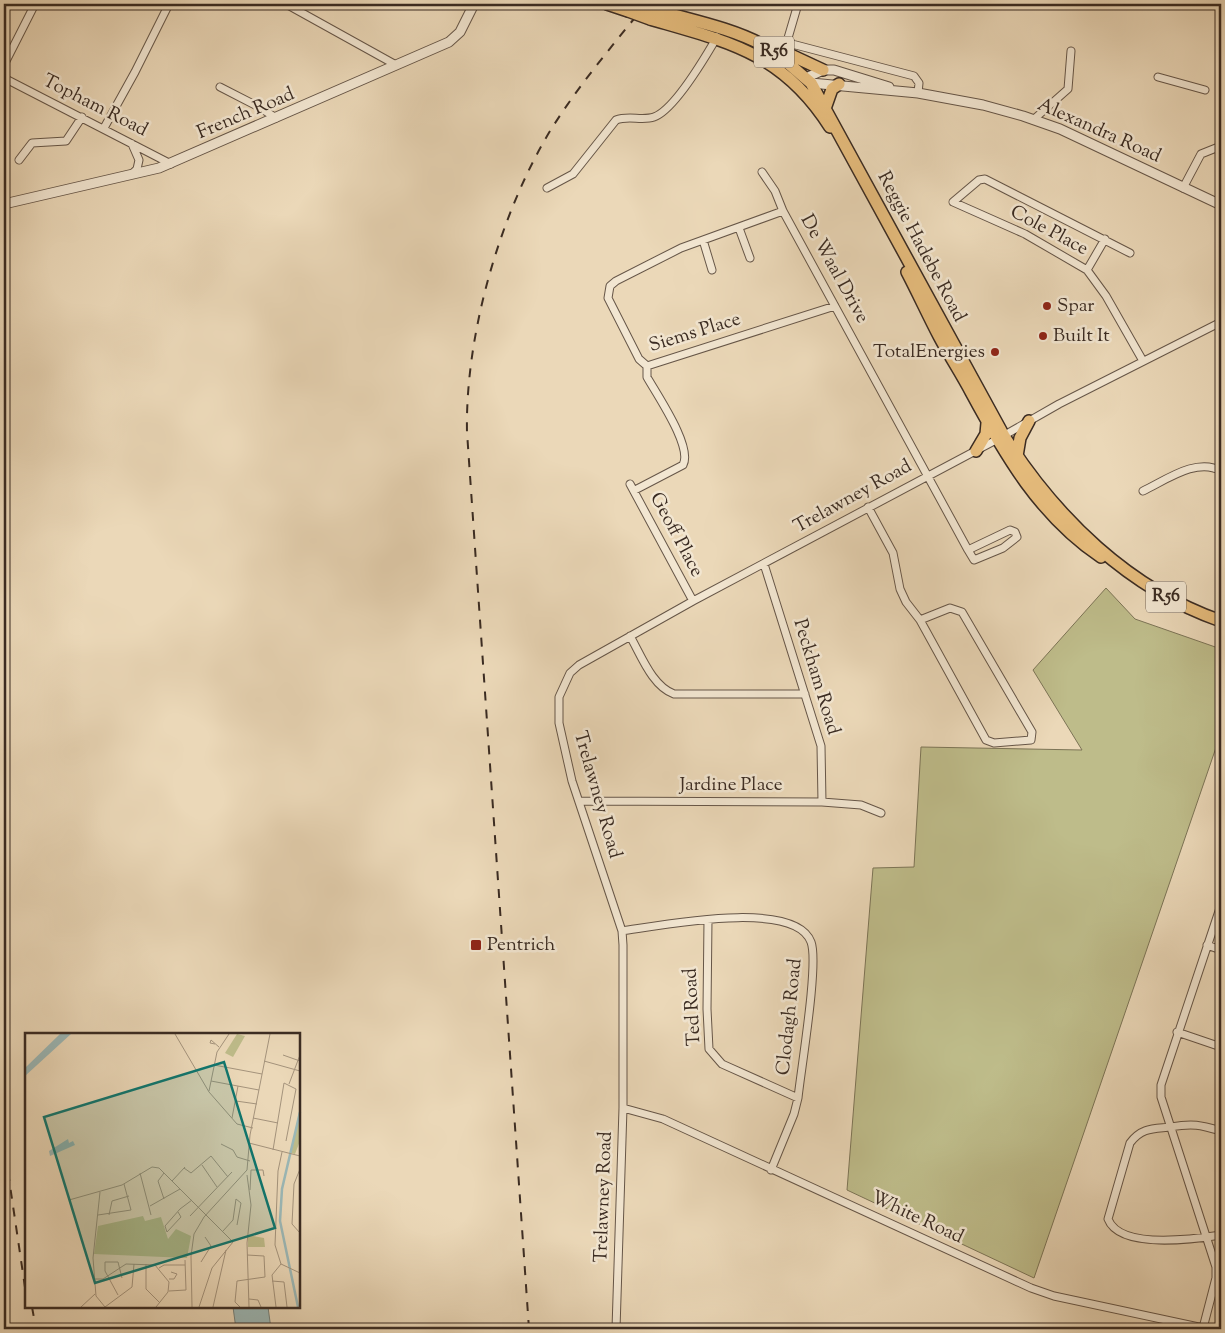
<svg xmlns="http://www.w3.org/2000/svg" width="1225" height="1333" font-family="'Sorts Mill Goudy',serif">
<style>
.green{fill:#bebc8a;stroke:#7c7456}
.water{fill:#9bb8b7;stroke:#74807b}
.lines{fill:none;stroke-linecap:round;stroke-linejoin:round}
.minor-casing{stroke:#665648;stroke-width:9}
.tertiary-casing{stroke:#665648;stroke-width:11}
.primary-casing{stroke:#3a2b22;stroke-width:14}
.minor{stroke:#f2e6d1;stroke-width:7}
.tertiary{stroke:#f2e6d1;stroke-width:9}
.primary{stroke:#e6bc7c;stroke-width:11}
.rail{stroke:#3a2b22;stroke-width:2;stroke-dasharray:9 9;stroke-linecap:butt}
.primary-bridge-casing{stroke:#3a2b22;stroke-width:14;stroke-linecap:butt}
.primary-bridge{stroke:#e6bc7c;stroke-width:11}
.poi-dot{fill:#8f2418;stroke:#f2e6d1;stroke-width:2}
.labels{text-anchor:middle;dominant-baseline:central;stroke-width:5;stroke-linejoin:round;paint-order:stroke}
.shield{fill:#f2e6d1;stroke:#716356;stroke-width:1}
.shield-label{font-size:18px;font-weight:bold;fill:#3a2b22}
.street-label{font-size:19px;fill:#3a2b22;stroke:#f2e6d1}
.poi-label{font-size:19px;fill:#3a2b22;stroke:#f2e6d1;text-anchor:start}
.inset-river{fill:none;stroke:#9bb8b7;stroke-width:2.5}
.inset-road{fill:none;stroke:#a4937c;stroke-width:1}
.view{fill:#0f766e;fill-opacity:0.15;stroke:#0f766e;stroke-width:2.5}
.inset-edge{fill:none;stroke:#3a2b22;stroke-width:2.5}
</style>
<rect width="100%" height="100%" fill="#ebd8b8"/>
<filter id="stains"><feTurbulence type="fractalNoise" baseFrequency=".004" numOctaves="4"/><feColorMatrix values="0 0 0 0 .2 0 0 0 0 .09 0 0 0 0 .02 0 0 0 .5 -.17"/></filter>
<radialGradient id="worn" r=".72"><stop offset=".6" stop-color="#630" stop-opacity="0"/><stop offset="1" stop-color="#630" stop-opacity=".3"/></radialGradient>
<!-- green -->
<path class="green" d="M1106,588L1135,619L1221,649V733L1034,1278L847,1190L873,868L914,867L921,747L1082,750L1033,670Z"/>
<!-- water -->
<path class="water" d="M233,1307H268L271,1329H236Z"/>
<g class="lines">
<!-- minor casing -->
<g class="minor-casing">
<path id="minor" d="M286,4L396,65
M798,4L788,38L792,44L914,76L919,83L918,93
M4,65L35,4
M1158,77L1205,90
M4,78L171,164
M220,87L259,107L276,118
M1033,120L1068,89L1071,51
M104,128L135,72L169,4
M19,160L32,143L66,141L82,117
M762,172L775,191L783,211L968,550L974,560L1003,548L1017,537L1015,532L1010,530L968,550
M132,174L137,169L139,160L132,144
M547,188L573,174L616,120C628,115 642,121 654,117C674,110 706,56 717,37
M1183,188L1201,154L1221,146
M739,228L750,258
M703,240L712,270
M1130,253L985,179L979,180L953,202L1025,234L1087,270L1106,296L1143,361
M1087,270L1105,239
M647,366L639,359L608,298L610,286L616,281L681,248L783,211
M647,366L835,306
M630,484L693,601
M635,490L683,465C693,447 657,395 647,377V366
M1143,491C1166,480 1197,457 1221,471
M868,507L893,553L900,589L906,602L920,620L986,740L994,743L1031,740L1032,732L962,612L950,608L920,620
M764,564L821,746L822,802
M630,636C641,655 652,686 674,694H805
M579,801L822,802L861,805L881,813
M708,920L707,1009L709,1049L722,1064L798,1098
M622,931C658,926 795,898 811,942C819,963 801,1069 798,1098L794,1114L771,1170
M1207,945L1221,950
M1177,1032L1221,1047
M623,1108L663,1119L1031,1288L1054,1296L1208,1329
M1221,1131C1200,1125 1193,1123 1171,1127C1154,1129 1142,1127 1130,1143L1108,1219C1120,1250 1195,1239 1221,1235
M1203,1328L1216,1278V1267L1161,1097V1085L1221,905
M616,1329L623,1108V945L622,931L572,781L559,723V697L570,673L579,665L693,601L996,440L1059,404L1221,322"/>
</g>
<!-- tertiary casing -->
<g class="tertiary-casing">
<path id="tertiary" d="M806,78L823,70H834L889,87
M811,83L918,93L983,105L1023,116L1060,129L1221,205
M4,204L159,168L449,42L460,32L474,4"/>
</g>
<!-- primary casing -->
<g class="primary-casing">
<path id="primary" d="M607,4L628,11
M653,9C689,20 729,27 763,45C781,55 795,70 811,83L1004,436C1056,518 1129,589 1221,621
M650,19C729,42 783,53 830,127
M778,49L823,70
M826,106L832,89L839,84
M907,272C918,293 928,315 939,336C949,355 961,373 971,392C1005,455 1040,516 1101,557
M976,451L986,434L987,423
M1017,456L1020,438L1029,421"/>
</g>
<!-- minor -->
<use href="#minor" class="minor"/>
<!-- tertiary -->
<use href="#tertiary" class="tertiary"/>
<!-- primary -->
<use href="#primary" class="primary"/>
<!-- rail -->
<path class="rail" d="M8,1172L26,1294
M32,1307L36,1329
M529,1329L467,432C465,335 500,214 550,131C578,86 613,45 646,4"/>
<!-- primary-bridge casing -->
<g class="primary-bridge-casing">
<path id="primary-bridge" d="M638,4L653,9
M628,11L650,19"/>
</g>
<!-- primary-bridge -->
<use href="#primary-bridge" class="primary-bridge"/>
</g>
<!-- markers -->
<g class="poi-dot">
<circle cx="1047" cy="306" r="5"/>
<circle cx="1043" cy="336" r="5"/>
<circle cx="995" cy="352" r="5"/>
<rect x="470" y="939" width="12" height="12" rx="2.5"/>
</g>
<g class="labels">
<!-- shield labels -->
<g class="shield">
<rect x="754" y="36.5" width="40" height="31" rx="4"/>
<rect x="1146" y="581.5" width="40" height="31" rx="4"/>
</g>
<g class="shield-label">
<text x="774" y="52">R56</text>
<text x="1166" y="597">R56</text>
</g>
<!-- street labels -->
<g class="street-label">
<text transform="translate(95 106) rotate(27)">Topham Road</text>
<text transform="translate(246 114) rotate(-23)">French Road</text>
<text transform="translate(1099 131) rotate(24)">Alexandra Road</text>
<text transform="translate(1049 231) rotate(28)">Cole Place</text>
<text transform="translate(921 247) rotate(62)">Reggie Hadebe Road</text>
<text transform="translate(834 269) rotate(61)">De Waal Drive</text>
<text transform="translate(695 333) rotate(-17)">Siems Place</text>
<text transform="translate(853 497) rotate(-29)">Trelawney Road</text>
<text transform="translate(676 535) rotate(62)">Geoff Place</text>
<text transform="translate(816 677) rotate(73)">Peckham Road</text>
<text x="731" y="785">Jardine Place</text>
<text transform="translate(597 795) rotate(74)">Trelawney Road</text>
<text transform="translate(693 1007) rotate(-93)">Ted Road</text>
<text transform="translate(790 1017) rotate(-84)">Clodagh Road</text>
<text transform="translate(604 1197) rotate(-88)">Trelawney Road</text>
<text transform="translate(917 1218) rotate(25)">White Road</text>
</g>
<!-- poi labels -->
<g class="poi-label">
<text x="1057" y="306">Spar</text>
<text x="1053" y="336">Built It</text>
<text x="985" y="352" text-anchor="end">TotalEnergies</text>
<text x="487" y="945">Pentrich</text>
</g>
</g>
<!-- overview -->
<g transform="translate(25 1033)">
<rect width="275" height="275" fill="#ebd8b8"/>
<path d="M212,1L220,3L208,24L200,20ZM275,74V108L270,121L266,120ZM118,183L120,188L136,184L143,206L151,196L166,203L162,225L69,221L73,193ZM223,202L239,205L240,214H223Z" fill="#bebc8a"/>
<path d="M35,1H46L0,43V35ZM43,106L44,110L48,108L50,112L25,123L24,118Z" fill="#9bb8b7"/>
<path class="inset-river" d="M273,274L255,188L257,156L275,79"/>
<path class="inset-road" d="M150,1L184,59L212,91L228,95M190,11L185,10L186,7L194,14M258,22L275,28M239,28L275,38M189,32L237,41M186,48L234,57M264,51L275,22M184,58L192,19L204,1M211,68L232,71M207,85L213,53M228,85L253,90M224,110L275,123M196,111L208,117L212,124L225,128M248,117L259,50L271,56L261,108M257,119L253,138L250,212L256,231L275,240M177,132L192,154M159,135L166,140L186,123L203,144M275,136L269,151L267,191L275,200M115,140L126,182M222,142L226,172L222,210L224,274M147,148L160,134M225,157L226,137H238L239,143M75,159L68,225L71,263L80,274L107,254L109,231M139,166L133,148L139,140M211,166L216,170L212,192M44,167L97,152L127,134L134,135L208,209L187,235L174,274M125,173L155,156M153,179L156,184L142,199L140,193L155,176L167,167M73,182L106,177L99,151M84,182L87,168L104,163M165,183L207,139M198,198L208,187L211,166M176,229L186,213L180,204M121,231V256L135,270M134,235L139,232H160M70,246H78L101,231L130,232L144,249L143,259L131,274M144,246H149L152,241L146,239M247,248L259,249L262,274M144,258L161,257L160,227M93,262L80,238V229H93L97,245M224,266L233,267L236,274M56,274L70,261M167,274L166,223L169,201L179,184L222,137L225,102L245,1M188,274L201,217M215,274L210,269L212,248L240,244L239,223L222,222M251,274L247,242L256,231"/>
<path class="view" d="M199,29L250,195L70,250L19,84Z"/>
<rect width="275" height="275" class="inset-edge"/>
</g>
<!-- margin -->
<rect width="1225" height="1333" fill="none" stroke="#ebd8b8" stroke-width="20"/>
<rect x="5" y="5" width="1215" height="1323" fill="none" stroke="#3a2b22" stroke-width="2.5"/>
<rect x="10" y="10" width="1205" height="1313" fill="none" stroke="#3a2b22"/>
<rect width="100%" height="100%" filter="url(#stains)"/>
<rect width="100%" height="100%" fill="url(#worn)"/>
</svg>
